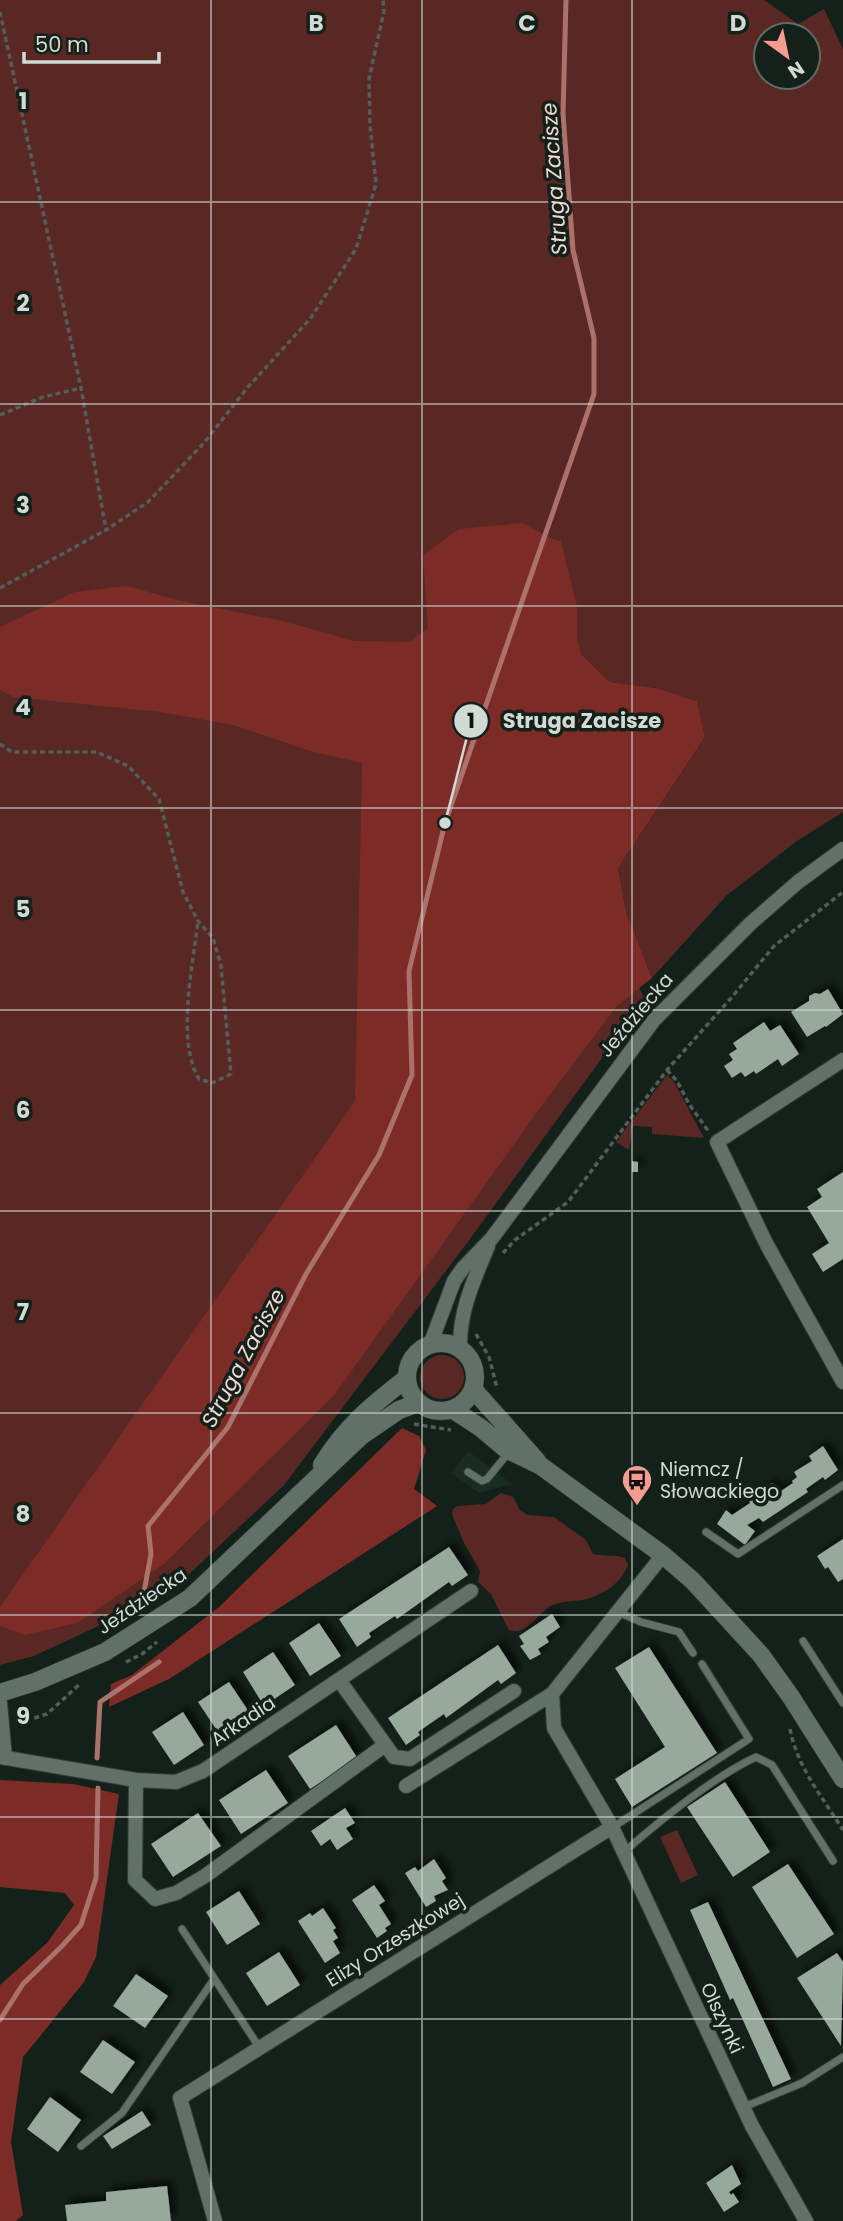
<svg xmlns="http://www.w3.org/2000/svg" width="843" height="2221" font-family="Poppins,sans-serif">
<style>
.built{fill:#182c21}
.green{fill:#592824;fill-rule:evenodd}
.forest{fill:#7c2b26}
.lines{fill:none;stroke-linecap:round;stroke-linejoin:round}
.stream{stroke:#aa726b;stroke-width:5}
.building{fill:#97a89d;filter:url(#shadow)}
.service-casing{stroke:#343d37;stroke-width:9}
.minor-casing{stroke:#343d37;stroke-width:16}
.tertiary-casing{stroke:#343d37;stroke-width:19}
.path{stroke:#525e57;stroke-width:3.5;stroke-dasharray:5 3.5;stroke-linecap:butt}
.service{stroke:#617167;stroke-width:7}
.minor{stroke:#617167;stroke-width:14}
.tertiary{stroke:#617167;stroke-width:18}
.grid{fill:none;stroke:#d2dad5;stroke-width:2;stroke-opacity:0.55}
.labels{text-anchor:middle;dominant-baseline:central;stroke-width:7;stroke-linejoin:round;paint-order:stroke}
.street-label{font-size:19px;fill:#d2dad5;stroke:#14211a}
.poi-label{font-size:19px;fill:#d2dad5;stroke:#14211a;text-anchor:start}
.water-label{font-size:21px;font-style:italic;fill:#f1d8d4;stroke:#14211a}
.grid-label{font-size:23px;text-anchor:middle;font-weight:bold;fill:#d2dad5;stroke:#14211a;stroke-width:7;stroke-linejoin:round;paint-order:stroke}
.leader{fill:none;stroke:#d2dad5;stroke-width:2.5}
.callout-dot{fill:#d2dad5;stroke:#14211a;stroke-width:2.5}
.mark-label{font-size:21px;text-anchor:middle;font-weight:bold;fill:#111}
.callout-label{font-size:21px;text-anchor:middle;font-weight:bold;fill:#d2dad5;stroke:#14211a;stroke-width:7;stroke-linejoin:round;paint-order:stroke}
</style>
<defs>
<filter id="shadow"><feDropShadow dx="6" dy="-6" stdDeviation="3.5" flood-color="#0009"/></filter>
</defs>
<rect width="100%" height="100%" fill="#14211a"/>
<!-- built -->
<path class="built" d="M468,1451L512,1484L479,1493L451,1473Z"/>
<!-- green -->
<path class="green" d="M0,0H764L798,24L824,9L843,49V812L797,841L726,896L652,978L626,911L618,868L705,737L697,701L657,688L610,682L581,654L577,636V607L553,539L540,533L580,871L645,999L467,1243L284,1485L169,1593L34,1656L0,1665ZM766,35H808V77H766Z
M667,1075L674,1082L704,1138L652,1134V1127L633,1126L629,1150L616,1142Z
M420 1377a22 22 0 1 1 44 0a22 22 0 1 1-44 0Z
M501,1493L513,1497L520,1510L528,1515L554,1517L586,1540L593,1554C604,1557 614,1554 625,1558L628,1565C621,1583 605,1594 587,1599C575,1602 560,1600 549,1607C536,1616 526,1636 509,1630L491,1594L478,1582L480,1571L464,1543L452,1514L453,1509L457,1506L486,1504Z
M677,1830L698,1875L681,1883L660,1837Z"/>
<!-- forest -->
<path class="forest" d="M522,523L553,539L561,541L577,607V636L581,654L610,682L657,688L697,701L705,737L618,868L626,911L652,978L617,1006L545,1101L335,1394L164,1564L77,1623L25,1635L0,1626V1607L355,1101L362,763L310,751L233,725L160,712L14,697L0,690V627L75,592L127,586L177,600L283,621L354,641L410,642L428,628L423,555L459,529Z
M402,1428L419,1436L426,1450L414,1489L437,1506L169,1679L109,1707L111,1684L132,1675L219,1607Z
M0,1780L73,1784L119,1794L96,1957L84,1982L23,2057L11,2142L23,2215L16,2221H0V1985L47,1943L74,1905L65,1893L0,1887Z"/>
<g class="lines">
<!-- stream -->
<path class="stream" d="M144,1592L151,1554L148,1526L228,1427L306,1274L379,1155L412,1075L409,971L445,823L594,394V338L573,250L563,114L566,0
M97,1758L100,1702L159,1662
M0,2020L23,1984L62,1946L81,1925L96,1878L98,1788"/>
</g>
<!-- building -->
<path class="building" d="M828,989L843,1014L826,1027L825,1026L807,1037L791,1012L809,1001V996L815,993L820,994Z
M764,1022L770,1031L780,1025L799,1054L782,1066L778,1059L756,1074L754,1071L745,1077L741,1072L732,1078L724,1066L733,1060L729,1054L737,1049L733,1043Z
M632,1161L638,1162V1172H632Z
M843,1172V1259L823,1272L812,1254L829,1243L807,1207L822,1197L817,1189Z
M823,1446L838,1470L825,1480L823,1477L806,1489L808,1492L763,1522L759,1518L747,1525L755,1531L745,1545L717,1524L726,1510L732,1515L750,1503L748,1499L772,1483L778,1493L793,1483L792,1481L797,1477L794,1472L812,1461L809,1456Z
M843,1539V1579L838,1582L828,1567L825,1569L817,1556Z
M449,1547L468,1575L452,1586L449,1582L397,1619L395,1616L369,1633L371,1637L357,1647L339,1619Z
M552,1614L560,1627L546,1637L549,1642L538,1649L541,1654L530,1660L520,1646L524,1644L519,1636Z
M319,1623L341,1656L310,1676L289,1643Z
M498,1645L516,1673L501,1684L498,1680L446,1718L444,1714L418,1732L420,1735L406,1745L388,1718Z
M649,1647L717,1753L632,1807L615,1779L665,1747L615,1668Z
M273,1652L295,1685L264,1706L243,1672Z
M229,1682L251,1715L220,1735L198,1702Z
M183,1712L204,1745L174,1765L152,1732Z
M336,1725L358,1759L310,1789L288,1756Z
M266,1770L288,1803L241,1834L219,1800Z
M725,1782L770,1852L733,1877L687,1807Z
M345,1808L355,1823L346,1828L353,1839L337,1850L330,1839L321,1846L311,1831Z
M198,1813L221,1846L173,1877L151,1844Z
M434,1859L446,1878L442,1881L448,1890L434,1896L436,1901L426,1907L405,1873L415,1867L418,1871Z
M788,1864L834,1934L797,1958L752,1887Z
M374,1885L385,1901L379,1905L391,1924L385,1928L387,1931L377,1938L352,1900Z
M239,1891L260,1924L227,1945L206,1912Z
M708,1902L791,2079L773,2087L733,1998L730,2000L690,1910Z
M323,1908L336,1928L333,1930L338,1938L333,1941L340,1953L325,1963L298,1921L310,1913L312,1916Z
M279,1952L300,1985L267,2006L246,1973Z
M837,1953L843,1962L841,2046L797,1978Z
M136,1974L168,1996L145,2028L113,2006Z
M103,2040L135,2062L112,2094L80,2072Z
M50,2097L81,2120L58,2152L27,2129Z
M142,2111L151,2125L112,2149L103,2136Z
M732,2165L741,2184L729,2192L731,2195L733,2193L739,2202L724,2212L706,2183Z
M167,2186L171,2221H67L65,2205L106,2201V2192Z"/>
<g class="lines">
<!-- service casing -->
<g class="service-casing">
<path id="service" d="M468,1472L482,1481L487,1479L509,1452
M706,1532L738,1554L843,1485
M618,1612L641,1622L679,1632L693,1653
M803,1641L843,1703
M613,1827L749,1739L702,1664
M624,1852C659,1821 715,1776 756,1757L772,1765L833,1861
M182,1929L259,2047
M744,2107L802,2083L843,2057
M81,2146L122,2113L214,1979"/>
</g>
<!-- minor casing -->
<g class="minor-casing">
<path id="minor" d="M843,1060L717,1142L767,1245L843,1382
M430,1345L454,1281L463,1268L492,1238L654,1020L751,923L798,882L843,849
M460,1349C459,1311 474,1280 488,1246
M339,1680L394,1757L410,1759L514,1691
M0,1703L5,1758
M0,1757L136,1780L176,1782L203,1771L471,1591
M136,1780L135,1880L155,1899L176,1893L205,1876L385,1745
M406,1786L552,1694L663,1555
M612,1827L752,2126L806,2221
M215,2221L180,2098L612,1827L554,1728L552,1694"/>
</g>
<!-- tertiary casing -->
<g class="tertiary-casing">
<path id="tertiary" d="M407 1377a34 34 0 1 1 68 0a34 34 0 1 1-68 0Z
M473,1389L537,1461
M452,1409L481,1428L506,1449L541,1466L663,1555L693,1581L761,1655L791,1697L843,1779
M322,1465C345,1427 372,1405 407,1378
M0,1693L35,1682L105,1652L190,1598L361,1436L399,1410L418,1403"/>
</g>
<!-- path -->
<path class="path" d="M0,12L81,388L106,530
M0,415L43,397L81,388
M0,588L106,530L148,502L203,444L248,387L310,319L356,249L376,184L370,125L369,79L384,11L383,0
M0,744L12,752H97L128,766L159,799L183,892L198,921L213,938L221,966L231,1074L212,1083L199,1079C176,1042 193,964 198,921
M667,1070L677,1081L689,1104L709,1132
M503,1253L515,1240L568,1202L667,1070L732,997L774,946L843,892
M476,1334L489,1357L497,1388
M414,1424L451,1430
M126,1662L142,1654L157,1642
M18,1723L47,1714L81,1683
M790,1729C797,1767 823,1798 843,1830"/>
<!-- service -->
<use href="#service" class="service"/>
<!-- minor -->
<use href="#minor" class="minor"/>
<!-- tertiary -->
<use href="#tertiary" class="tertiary"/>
</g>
<!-- grid -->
<path class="grid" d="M211,0V2221M422,0V2221M632,0V2221M0,202H843M0,404H843M0,606H843M0,808H843M0,1010H843M0,1211H843M0,1413H843M0,1615H843M0,1817H843M0,2019H843"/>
<!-- icons -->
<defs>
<g id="bus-pin" transform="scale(1.575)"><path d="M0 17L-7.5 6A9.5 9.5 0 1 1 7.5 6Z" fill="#f59c92" stroke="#14211a"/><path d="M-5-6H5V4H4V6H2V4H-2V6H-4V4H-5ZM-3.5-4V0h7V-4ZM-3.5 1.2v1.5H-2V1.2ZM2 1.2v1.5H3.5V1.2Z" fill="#111"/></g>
</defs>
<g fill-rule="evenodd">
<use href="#bus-pin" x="637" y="1480"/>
</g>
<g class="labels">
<!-- street labels -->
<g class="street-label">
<text transform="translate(636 1015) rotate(-50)">Jeździecka</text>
<text transform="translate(142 1601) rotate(-34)">Jeździecka</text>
<text transform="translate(243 1721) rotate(-34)">Arkadia</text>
<text transform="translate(395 1940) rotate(-32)">Elizy Orzeszkowej</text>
<text transform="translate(722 2018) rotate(65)">Olszynki</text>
</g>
<!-- poi labels -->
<g class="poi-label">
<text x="660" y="1469">Niemcz /<tspan x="660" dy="22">Słowackiego</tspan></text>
</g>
<!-- water labels -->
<g class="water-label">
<text transform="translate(554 179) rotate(-94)">Struga Zacisze</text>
<text transform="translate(243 1358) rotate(-62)">Struga Zacisze</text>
</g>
</g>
<g class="grid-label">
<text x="316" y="31">B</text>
<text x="527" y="31">C</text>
<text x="738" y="31">D</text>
<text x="23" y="109">1</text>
<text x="23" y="311">2</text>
<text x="23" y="513">3</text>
<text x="23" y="715">4</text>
<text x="23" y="917">5</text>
<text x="23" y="1118">6</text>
<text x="23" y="1320">7</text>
<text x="23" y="1522">8</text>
<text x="23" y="1724">9</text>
</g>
<!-- callouts -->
<path class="leader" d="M445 823L471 721"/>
<g class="callout-dot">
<circle cx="445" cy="823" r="7"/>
<circle cx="471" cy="721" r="18"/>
</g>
<g class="mark-label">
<text x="471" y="728">1</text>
</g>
<g class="callout-label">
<text x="582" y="728">Struga Zacisze</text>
</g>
<!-- north arrow -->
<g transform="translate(787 56) rotate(147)"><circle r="33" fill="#14211a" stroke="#606b65" stroke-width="2"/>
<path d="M0-5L12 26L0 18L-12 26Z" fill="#f59c92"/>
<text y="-10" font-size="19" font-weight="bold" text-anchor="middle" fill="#d2dad5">N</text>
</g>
<!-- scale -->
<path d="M24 52v10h135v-10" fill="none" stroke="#d2dad5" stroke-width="3.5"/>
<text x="35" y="52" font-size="21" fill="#d2dad5" stroke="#14211a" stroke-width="5" paint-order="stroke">50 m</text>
</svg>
